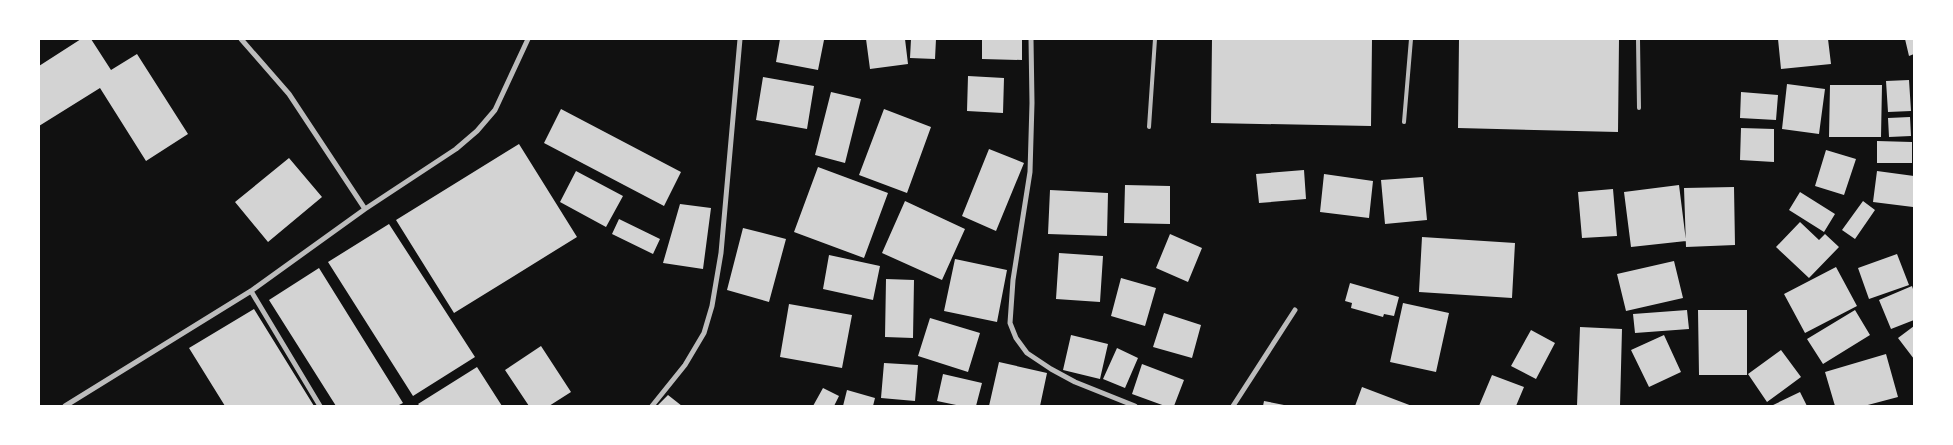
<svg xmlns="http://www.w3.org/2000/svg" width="1953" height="445" font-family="Arial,sans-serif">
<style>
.building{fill:#d3d3d3}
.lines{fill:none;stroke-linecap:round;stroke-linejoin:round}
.service{stroke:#bcbcbc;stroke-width:4}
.minor{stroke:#bcbcbc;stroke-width:5}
</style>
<rect width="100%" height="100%" fill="#111"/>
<!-- building -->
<path class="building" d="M81,39H91L111,70L137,54L188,134L146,161L100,88L39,126V66Z
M780,39L824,40L818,70L776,62Z
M866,39H905L908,64L870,69Z
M911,39H936L935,59L910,58Z
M982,39H1022V60L982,59Z
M1212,39H1372L1371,126L1211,123Z
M1459,39H1619L1618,132L1458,128Z
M1778,39H1828L1831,64L1781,69Z
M1905,39H1914V54L1909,56Z
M968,76L1004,78L1003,113L967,111Z
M763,77L814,86L807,129L756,120Z
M1909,80L1911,111L1888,112L1886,81Z
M1787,84L1825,89L1819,134L1782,129Z
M1830,85H1882L1881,137H1829Z
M831,92L861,99L845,163L815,155Z
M1741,92L1778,95L1776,120L1740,118Z
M561,109L681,172L664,206L544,143Z
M884,109L931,127L907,193L859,175Z
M1910,117L1911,136L1889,137L1888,118Z
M1741,128L1774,129V162L1740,160Z
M1877,141L1912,142V163H1877Z
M519,144L577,237L454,313L396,220Z
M989,149L1024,163L996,231L962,216Z
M1826,150L1856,159L1844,195L1815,186Z
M289,158L322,197L268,242L235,202Z
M818,167L888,193L864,258L794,232Z
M1304,170L1306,199L1259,203L1256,174Z
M576,171L623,196L606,227L560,202Z
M1877,171L1914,176L1913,207L1873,202Z
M1324,174L1373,181L1369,218L1320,212Z
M1423,177L1427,220L1385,224L1381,180Z
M1125,185L1170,186V224L1124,223Z
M1679,185L1686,241L1631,247L1624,192Z
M1734,187L1735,245L1686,247L1684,188Z
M1613,189L1617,236L1582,238L1578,192Z
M1050,190L1108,193L1107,236L1048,234Z
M1800,192L1835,214L1824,232L1789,210Z
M905,201L965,229L942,280L882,253Z
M1863,201L1875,210L1855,239L1842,230Z
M680,204L711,208L703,269L663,263Z
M619,219L660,239L653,254L612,234Z
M1800,222L1819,240L1825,234L1839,247L1809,278L1776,247Z
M389,224L475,357L413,396L328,262Z
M743,228L786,239L769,302L727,290Z
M1170,234L1202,248L1188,282L1156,268Z
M1422,237L1515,243L1512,298L1419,292Z
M1059,253L1103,256L1100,302L1056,299Z
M1897,254L1909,285L1869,299L1858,268Z
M829,255L880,266L873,300L823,289Z
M955,259L1007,270L997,322L944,311Z
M1674,261L1683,298L1626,311L1617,274Z
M1836,267L1857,306L1805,333L1784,294Z
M319,268L403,403L397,406H336L269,300Z
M1121,278L1156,288L1145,326L1111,316Z
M886,279L914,280L913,338L885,337Z
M1350,283L1399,297L1394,316L1384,314L1383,317L1351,308L1352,303L1345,301Z
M1912,286L1914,292V320L1891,329L1879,300Z
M1403,303L1449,313L1436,372L1390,362Z
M789,304L852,315L842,368L780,357Z
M254,309L314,406H225L189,348Z
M1687,310L1689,329L1635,333L1633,314Z
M1698,310H1747V375H1699Z
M1855,310L1870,335L1823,364L1807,339Z
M1164,313L1201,325L1192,358L1153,347Z
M930,318L980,333L968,372L918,356Z
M1914,326V359L1898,338Z
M1580,327L1622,329L1620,406H1577Z
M1531,330L1555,343L1536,379L1511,366Z
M1071,335L1108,344L1100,379L1063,370Z
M1664,335L1681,372L1649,387L1631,350Z
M541,346L571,392L549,406H529L505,370Z
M1117,348L1138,358L1125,388L1103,379Z
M1781,350L1801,377L1767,402L1748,374Z
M1886,354L1898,397L1864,406H1835L1825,372Z
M999,362L1047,373L1040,406H989Z
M884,363L918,365L915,401L881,398Z
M1142,364L1184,380L1174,406H1165L1132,394Z
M477,367L502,406H420L418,404Z
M943,374L982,383L976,406H961L937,401Z
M1492,375L1524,387L1516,406H1479Z
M1362,387L1412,406H1355Z
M823,388L839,396L834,406H813Z
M847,390L875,398L873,406H843Z
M1800,392L1807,406H1771Z
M668,395L682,406H657Z
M1264,401L1284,405V406H1263Z"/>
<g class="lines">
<!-- service -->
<path class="service" d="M1638,39L1639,108
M1404,122L1411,39
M1149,127L1155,39"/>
<!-- minor -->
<path class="minor" d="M241,39L289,94L365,209
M1031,39L1032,103L1030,172L1013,280L1010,323L1016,338L1027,353L1051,369L1075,382L1135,406
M251,291L320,406
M65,406L251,291L365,209L456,149L477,131L495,110L528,39
M652,406L685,365L704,333L712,306L721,253L740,39
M1233,406L1295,310"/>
</g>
<!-- border -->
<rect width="1953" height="445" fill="none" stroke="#ffffff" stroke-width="80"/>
</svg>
